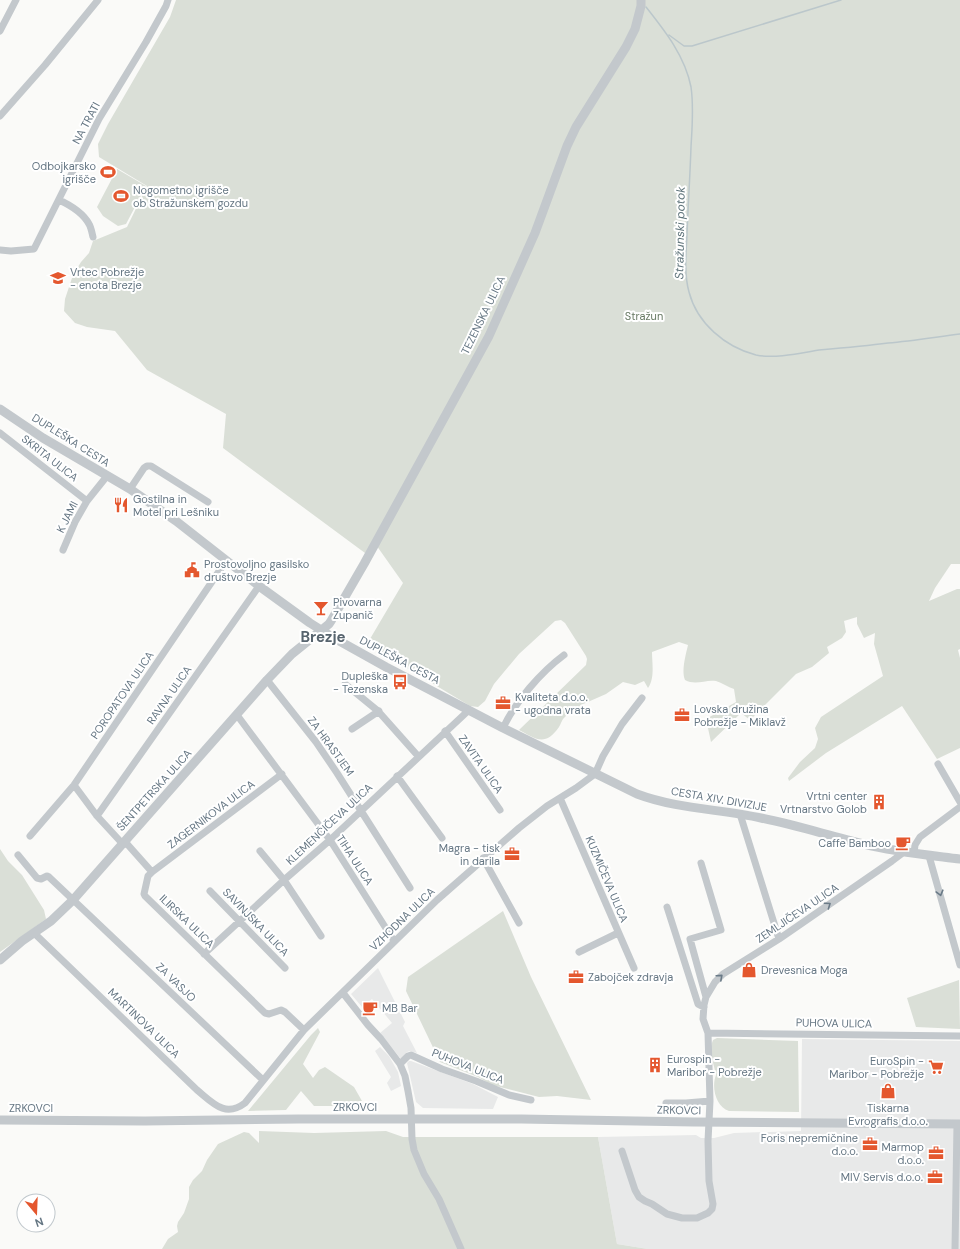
<svg xmlns="http://www.w3.org/2000/svg" width="960" height="1249" font-family="'DM Sans',sans-serif">
<style>
.built{fill:#e8e9e9}
.green{fill:#dadfd7}
.lines{fill:none;stroke-linecap:round;stroke-linejoin:round}
.stream{stroke:#bbc7cb;stroke-width:1.5}
.minor{stroke:#c3c8cc;stroke-width:7}
.tertiary{stroke:#c3c8cc;stroke-width:9}
.oneway{stroke:#6a7a87}
.labels{text-anchor:middle;dominant-baseline:central;stroke-width:4;stroke-linejoin:round;paint-order:stroke}
.street-label{font-size:11px;fill:#657683;stroke:#fff}
.poi-label{font-size:11px;fill:#657683;stroke:#fff;text-anchor:start}
.park-label{font-size:11px;fill:#687a64;stroke:#fff}
.water-label{font-size:12px;font-style:italic;fill:#60757c;stroke:#fff}
.district-label{font-size:15px;font-weight:bold;fill:#57646e;stroke:#fff}
</style>
<rect width="100%" height="100%" fill="#fafaf8"/>
<!-- built -->
<path class="built" d="M378,968L405,1022L403,1026L417,1053L410,1051L407,1052L401,1059L380,1033L392,1023L372,999L362,1007L351,994Z
M802,1039L960,1041V1249H648L617,1244L598,1137L696,1135L701,1138H714L734,1133L801,1131Z
M380,1047L389,1056L398,1072L401,1086L391,1091L387,1083L391,1077L375,1051Z
M409,1061H411L473,1084L498,1097L493,1109L423,1108L416,1102L407,1063Z"/>
<!-- green -->
<path class="green" d="M176,0H960V564H951L935,588L929,601L957,589H960V649L958,650L960,658V748L937,759L902,706L826,753L789,781L788,778L800,762L815,748L818,739L815,728L821,717L883,676L874,644L875,633L864,638L857,624V617L844,621L846,632L842,638L827,647L829,653L812,667L796,674L750,720L741,713L711,742L706,719L736,702L734,689C728,687 722,683 716,681C706,679 696,686 685,680C681,671 686,654 688,645L679,642L652,652C652,663 655,678 648,688L644,681L635,685L623,682L606,694L581,705C575,719 572,710 565,717C562,719 561,724 559,727C545,747 536,739 519,730L586,665L587,659L586,656L565,623L561,620L555,621L519,654L494,684L485,701L478,707L470,706L367,644L403,583L374,542L365,553L223,448L226,414L147,370L115,331L87,327L75,323L64,311L65,299L73,275L81,262L89,253L93,241L127,227L147,186L99,157L98,144L108,124L170,17Z
M117,169L146,186L126,224L118,226L103,216L97,207Z
M0,849L8,861L22,875L44,910L46,919L0,952Z
M503,911L531,977L591,1100L557,1096L539,1097L492,1085L478,1077L440,1062L406,991L408,977Z
M959,980L960,1029L916,1027L907,998Z
M318,1028L320,1032L303,1064L313,1078L319,1070L325,1067L354,1087L362,1101L336,1106H314L301,1091L286,1110L248,1111L311,1035Z
M717,1038L798,1041L799,1112L729,1111C716,1107 711,1087 716,1075C714,1063 708,1052 713,1040Z
M259,1131L314,1133L386,1131L403,1137H598L617,1244L648,1249H162L168,1239L178,1232L177,1226L178,1222L184,1213L189,1199V1187L193,1180L202,1171L207,1160L218,1144L244,1132L249,1133L259,1143Z"/>
<g class="lines">
<!-- stream -->
<path class="stream" d="M646,7C665,31 685,56 691,87C694,107 692,128 691,147C690,177 688,206 687,235C686,253 684,274 689,292C697,323 725,347 756,355C774,359 801,353 819,350C842,348 865,346 888,343C912,341 936,337 960,334
M669,35L684,46H692L841,0"/>
<!-- minor -->
<path class="minor" d="M0,31L16,0
M0,116L45,65L98,0
M59,200C70,205 83,213 89,224C91,227 92,233 93,237
M0,250L11,251L34,249L99,119L146,42L166,6L168,0
M0,433L87,501
M130,489L144,468L147,466H151L208,502
M63,550L75,522L87,501L107,476
M267,680L316,742L337,773L410,888
M345,684L378,711L418,756
M237,715L330,840L394,941
M503,728C515,702 541,672 564,655
M352,729L379,711
M445,731L500,810
M938,764L960,802
M282,774L152,872L148,876L144,894L145,896L265,1013L269,1014L281,1010L285,1012L304,1030
M397,776L442,838
M74,785L97,816L120,841L128,845L152,872
M560,798L634,968
M740,814L779,939
M97,816L259,586
M30,836L74,785L226,561
M260,851L284,880L321,936
M914,853L915,845L920,837L960,807
M18,855L37,878L41,879L47,876L49,877L263,1080
M929,856L960,965
M483,858L519,923
M701,863L721,930L690,939L706,997
M210,891L285,968
M667,907L698,1004L704,1007
M34,933L197,1090C213,1103 225,1118 245,1103L304,1030L437,900L519,828L547,806L576,788L595,774L603,756L622,724L642,698
M579,952L618,933
M204,954L284,880L330,840L469,710
M343,993L368,1025L381,1039L400,1064L405,1076L408,1091L411,1108L412,1139L414,1150L424,1174L439,1199L461,1249
M708,1033L960,1036
M400,1064L408,1056L411,1055L442,1069L476,1081L509,1095L531,1100
M666,1103H686L710,1101
M622,1151L635,1190L639,1197L645,1201L652,1204L667,1214L682,1218H697L708,1213L712,1209L713,1204L709,1181L708,1141L710,1101L708,1033L703,1019L704,1005L706,997L715,982L723,974L779,939L892,861L904,852
M955,1249L957,1124"/>
<!-- tertiary -->
<path class="tertiary" d="M0,409L43,438L130,489L176,521L259,586L310,623L334,638L386,667L503,728L637,794C677,809 720,809 761,818C796,825 830,836 864,844C895,852 928,855 960,859
M0,960L22,941L51,921L73,900L267,680L292,654L329,624L331,621L364,564L489,336L535,233L567,146L576,127L626,47L635,29L641,6V0
M0,1120L145,1121L299,1119H521L694,1122L960,1124"/>
</g>
<!-- one-way arrows -->
<defs><path id="oneway-chevron" d="M-2-3.5L2.5 0L-2 3.5" fill="none" stroke-width="1.6" stroke-linecap="round" stroke-linejoin="round"/></defs>
<g class="oneway">
<use href="#oneway-chevron" transform="translate(940 893) rotate(75)"/>
<use href="#oneway-chevron" transform="translate(828 905) rotate(-35)"/>
<use href="#oneway-chevron" transform="translate(720 977) rotate(-42)"/>
</g>
<!-- icons -->
<defs>
<g id="stadium-bare" transform="scale(1.2)"><path d="M0-5a6.5 5 0 1 0 0 10a6.5 5 0 1 0 0-10ZM-3.5-1.8h7v3.6h-7Z" fill="#e4572e" stroke="#fff" stroke-width="2.5" paint-order="stroke"/></g>
<g id="school-bare" transform="scale(1.2)"><path d="M0-5L7-2L0 1L-7-2ZM-4 1L0 2.5L4 1V4Q0 6-4 4Z" fill="#e4572e" stroke="#fff" stroke-width="2.5" paint-order="stroke"/></g>
<g id="restaurant-bare" transform="scale(1.2)"><path d="M-5-6h1v4h1v-4h1v4h1v-4h1v5L-1.5 .5V6h-2V.5L-5-1ZM5-6V6H3V1.5H1.5Q1.5-4 5-6Z" fill="#e4572e" stroke="#fff" stroke-width="2.5" paint-order="stroke"/></g>
<g id="civic-bare" transform="scale(1.2)"><path d="M-.6-6.5H3V-4.5H.6V-3L4-1V1h2V6H-6V1h2V-1L-.6-3ZM-1.2 2.5V6h2.4V2.5Z" fill="#e4572e" stroke="#fff" stroke-width="2.5" paint-order="stroke"/></g>
<g id="bar-bare" transform="scale(1.2)"><path d="M-6-5H6L.8 .8V4.5H3.5V6h-7V4.5H-.8V.8Z" fill="#e4572e" stroke="#fff" stroke-width="2.5" paint-order="stroke"/></g>
<g id="bus-bare" transform="scale(1.2)"><path d="M-5-6H5V4H4V6H2V4H-2V6H-4V4H-5ZM-3.5-4V0h7V-4ZM-3.5 1.2v1.5H-2V1.2ZM2 1.2v1.5H3.5V1.2Z" fill="#e4572e" stroke="#fff" stroke-width="2.5" paint-order="stroke"/></g>
<g id="office-bare" transform="scale(1.2)"><path d="M-6-3h4V-5.5h4V-3h4V5H-6ZM-1-4.5V-3h2v-1.5ZM-6 0V1H6V0Z" fill="#e4572e" stroke="#fff" stroke-width="2.5" paint-order="stroke"/></g>
<g id="building-bare" transform="scale(1.2)"><path d="M-4-6H4V6H1V3H-1V6H-4ZM-2.5-4.3h1.7v1.8h-1.7ZM.8-4.3h1.7v1.8H.8ZM-2.5-1h1.7V.8h-1.7ZM.8-1h1.7V.8H.8Z" fill="#e4572e" stroke="#fff" stroke-width="2.5" paint-order="stroke"/></g>
<g id="cafe-bare" transform="scale(1.2)"><path d="M-5.5-4.5H6V0H3Q3 3.5 0 3.5H-2.5Q-5.5 3.5-5.5 0ZM3-3.2v2h1.7v-2ZM-6 4.5H4V6H-6Z" fill="#e4572e" stroke="#fff" stroke-width="2.5" paint-order="stroke"/></g>
<g id="shop-bare" transform="scale(1.2)"><path d="M-5-2.5h2.3a2.7 3.5 0 0 1 5.4 0H5L5.5 6h-11ZM-1.5-2.5h3a1.5 2.3 0 0 0-3 0Z" fill="#e4572e" stroke="#fff" stroke-width="2.5" paint-order="stroke"/></g>
<g id="supermarket-bare" transform="scale(1.2)"><path d="M-6-5.5h2.5l.6 2H6L4.5 2H-2.5L-4.4-4H-6ZM-1.5 3.2a1.3 1.3 0 1 0 .1 0ZM3 3.2a1.3 1.3 0 1 0 .1 0Z" fill="#e4572e" stroke="#fff" stroke-width="2.5" paint-order="stroke"/></g>
</defs>
<g fill-rule="evenodd">
<use href="#stadium-bare" x="108" y="172"/>
<use href="#stadium-bare" x="121" y="196"/>
<use href="#school-bare" x="58" y="278"/>
<use href="#restaurant-bare" x="121" y="505"/>
<use href="#civic-bare" x="192" y="570"/>
<use href="#bar-bare" x="321" y="608"/>
<use href="#bus-bare" x="400" y="682"/>
<use href="#office-bare" x="503" y="703"/>
<use href="#office-bare" x="682" y="715"/>
<use href="#building-bare" x="879" y="802"/>
<use href="#cafe-bare" x="903" y="843"/>
<use href="#office-bare" x="512" y="854"/>
<use href="#shop-bare" x="749" y="970"/>
<use href="#office-bare" x="576" y="977"/>
<use href="#cafe-bare" x="370" y="1008"/>
<use href="#building-bare" x="655" y="1065"/>
<use href="#supermarket-bare" x="936" y="1067"/>
<use href="#shop-bare" x="888" y="1091"/>
<use href="#office-bare" x="870" y="1144"/>
<use href="#office-bare" x="936" y="1153"/>
<use href="#office-bare" x="935" y="1177"/>
</g>
<g class="labels">
<!-- street labels -->
<g class="street-label">
<text transform="translate(86 123) rotate(-62)">NA TRATI</text>
<text transform="translate(483 315) rotate(-64)">TEZENSKA ULICA</text>
<text transform="translate(71 440) rotate(32)">DUPLEŠKA CESTA</text>
<text transform="translate(50 458) rotate(38)">SKRITA ULICA</text>
<text transform="translate(67 517) rotate(-63)">K JAMI</text>
<text transform="translate(400 660) rotate(28)">DUPLEŠKA CESTA</text>
<text transform="translate(122 695) rotate(-56)">POROPATOVA ULICA</text>
<text transform="translate(169 695) rotate(-55)">RAVNA ULICA</text>
<text transform="translate(331 746) rotate(54)">ZA HRASTJEM</text>
<text transform="translate(481 764) rotate(55)">ZAVITA ULICA</text>
<text transform="translate(154 790) rotate(-48)">ŠENTPETRSKA ULICA</text>
<text transform="translate(719 799) rotate(10)">CESTA XIV. DIVIZIJE</text>
<text transform="translate(211 814) rotate(-37)">ZAGERNIKOVA ULICA</text>
<text transform="translate(329 824) rotate(-43)">KLEMENČIČEVA ULICA</text>
<text transform="translate(355 860) rotate(57)">TIHA ULICA</text>
<text transform="translate(607 879) rotate(67)">KUZMIČEVA ULICA</text>
<text transform="translate(797 913) rotate(-34)">ZEMLJIČEVA ULICA</text>
<text transform="translate(402 919) rotate(-44)">VZHODNA ULICA</text>
<text transform="translate(187 921) rotate(44)">ILIRSKA ULICA</text>
<text transform="translate(256 922) rotate(46)">SAVINJSKA ULICA</text>
<text transform="translate(176 982) rotate(44)">ZA VASJO</text>
<text transform="translate(144 1023) rotate(44)">MARTINOVA ULICA</text>
<text transform="translate(834 1023) rotate(1)">PUHOVA ULICA</text>
<text transform="translate(468 1066) rotate(22)">PUHOVA ULICA</text>
<text x="355" y="1107">ZRKOVCI</text>
<text x="31" y="1108">ZRKOVCI</text>
<text transform="translate(679 1110) rotate(1)">ZRKOVCI</text>
</g>
<!-- poi labels -->
<g class="poi-label">
<text x="96" y="166" text-anchor="end">Odbojkarsko<tspan x="96" dy="13">igrišče</tspan></text>
<text x="133" y="190">Nogometno igrišče<tspan x="133" dy="13">ob Stražunskem gozdu</tspan></text>
<text x="70" y="272">Vrtec Pobrežje<tspan x="70" dy="13">- enota Brezje</tspan></text>
<text x="133" y="499">Gostilna in<tspan x="133" dy="13">Motel pri Lešniku</tspan></text>
<text x="204" y="564">Prostovoljno gasilsko<tspan x="204" dy="13">društvo Brezje</tspan></text>
<text x="333" y="602">Pivovarna<tspan x="333" dy="13">Zupanič</tspan></text>
<text x="388" y="676" text-anchor="end">Dupleška<tspan x="388" dy="13">- Tezenska</tspan></text>
<text x="515" y="697">Kvaliteta d.o.o.<tspan x="515" dy="13">- ugodna vrata</tspan></text>
<text x="694" y="709">Lovska družina<tspan x="694" dy="13">Pobrežje - Miklavž</tspan></text>
<text x="867" y="796" text-anchor="end">Vrtni center<tspan x="867" dy="13">Vrtnarstvo Golob</tspan></text>
<text x="891" y="843" text-anchor="end">Caffe Bamboo</text>
<text x="500" y="848" text-anchor="end">Magra - tisk<tspan x="500" dy="13">in darila</tspan></text>
<text x="761" y="970">Drevesnica Moga</text>
<text x="588" y="977">Zabojček zdravja</text>
<text x="382" y="1008">MB Bar</text>
<text x="667" y="1059">Eurospin -<tspan x="667" dy="13">Maribor - Pobrežje</tspan></text>
<text x="924" y="1061" text-anchor="end">EuroSpin -<tspan x="924" dy="13">Maribor - Pobrežje</tspan></text>
<text x="888" y="1108" text-anchor="middle">Tiskarna<tspan x="888" dy="13">Evrografis d.o.o.</tspan></text>
<text x="858" y="1138" text-anchor="end">Foris nepremičnine<tspan x="858" dy="13">d.o.o.</tspan></text>
<text x="924" y="1147" text-anchor="end">Marmop<tspan x="924" dy="13">d.o.o.</tspan></text>
<text x="923" y="1177" text-anchor="end">MIV Servis d.o.o.</text>
</g>
<!-- park labels -->
<g class="park-label">
<text x="644" y="316">Stražun</text>
</g>
<!-- water labels -->
<g class="water-label">
<text transform="translate(680 233) rotate(-89)">Stražunski potok</text>
</g>
<!-- district labels -->
<g class="district-label">
<text x="323" y="637">Brezje</text>
</g>
</g>
<!-- north arrow -->
<g transform="translate(36 1213) rotate(161)"><circle r="19" fill="#ffffff" stroke="#c1c8cd"/>
<path d="M0-3L7 15L0 10L-7 15Z" fill="#e4572e"/>
<text y="-6" font-size="11" font-weight="bold" text-anchor="middle" fill="#657683">N</text>
</g>
</svg>
